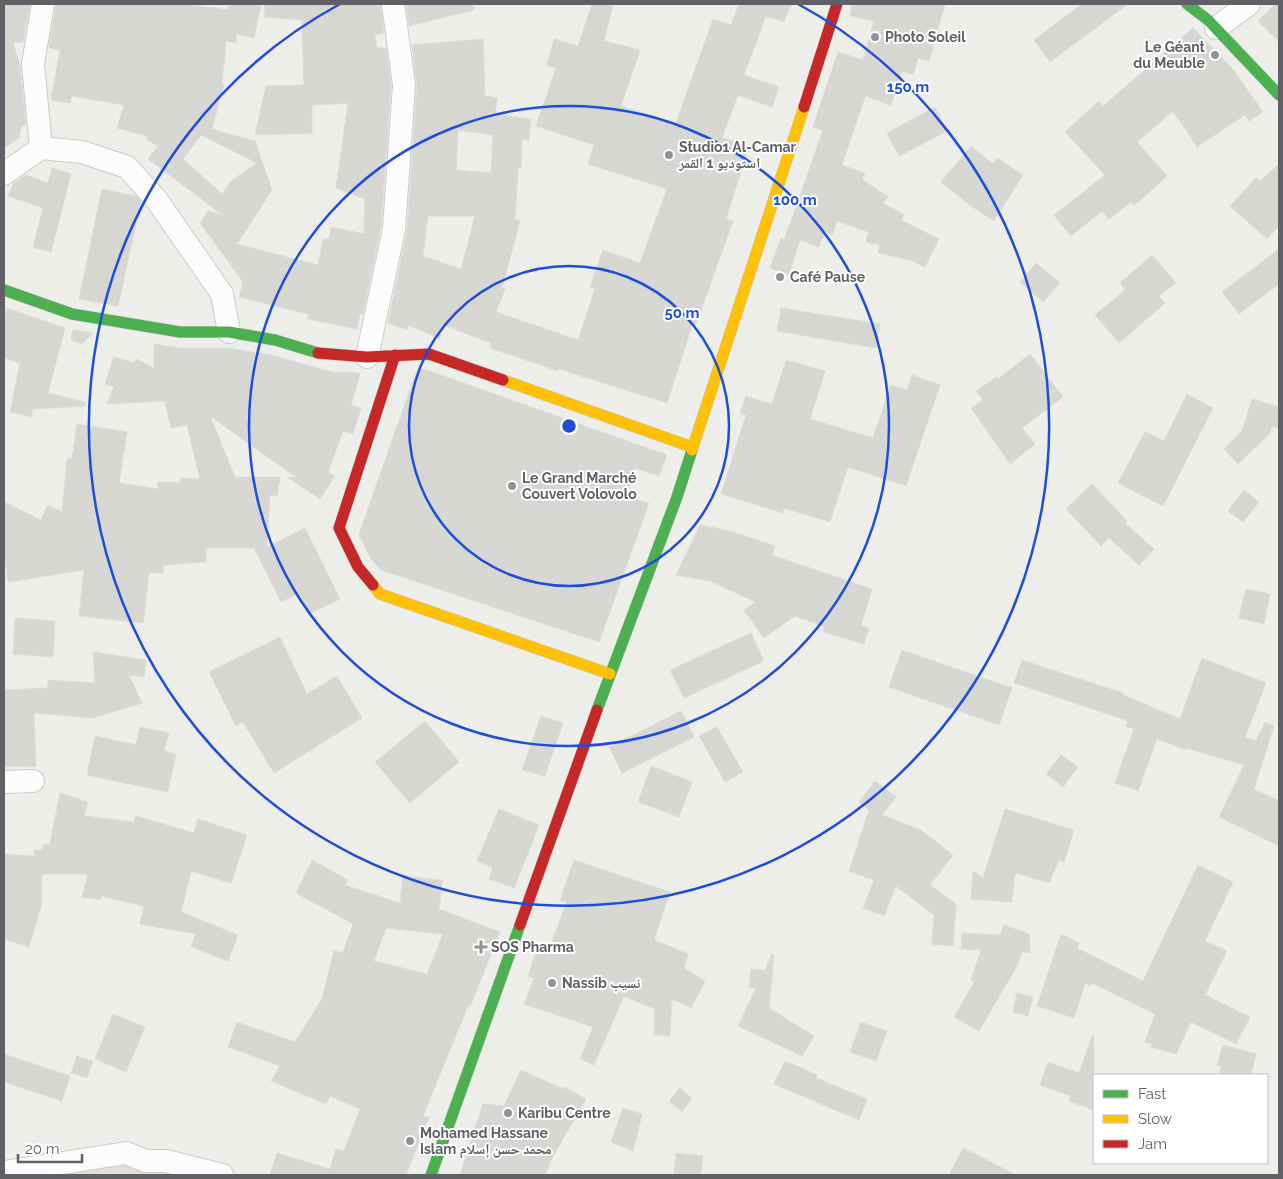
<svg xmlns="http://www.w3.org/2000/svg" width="1283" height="1179" font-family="Raleway,'Noto Naskh Arabic',sans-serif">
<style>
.medical{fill:#e5ddda}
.building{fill:#d6d6d3;stroke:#dcdcd8;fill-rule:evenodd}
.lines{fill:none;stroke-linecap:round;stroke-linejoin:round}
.street-casing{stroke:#cbcbca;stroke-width:24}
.fast-casing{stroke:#c9c9ca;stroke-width:12}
.slow-casing{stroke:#c9c9ca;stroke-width:12}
.jam-casing{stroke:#c9c9ca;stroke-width:12}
.street{stroke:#fcfcfc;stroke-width:22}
.fast{stroke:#4caf50;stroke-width:11}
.slow{stroke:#ffc107;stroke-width:11}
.jam{stroke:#c62828;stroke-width:11}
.ring{fill:none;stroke:#1d4ed8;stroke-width:2.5}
.poi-dot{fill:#919294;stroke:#fff;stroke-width:2}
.labels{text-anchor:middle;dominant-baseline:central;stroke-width:4;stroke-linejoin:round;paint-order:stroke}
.poi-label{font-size:14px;font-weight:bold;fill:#5f6166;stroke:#fff;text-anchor:start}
.centre{fill:#1d4ed8;stroke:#fff;stroke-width:2.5}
.ring-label{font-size:15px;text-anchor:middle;font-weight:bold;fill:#1d4ed8;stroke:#fff;stroke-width:4;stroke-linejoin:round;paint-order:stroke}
</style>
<rect width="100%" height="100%" fill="#edede9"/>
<!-- medical -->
<path class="medical" d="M115,1161L187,1175H19Z"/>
<!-- building -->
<path class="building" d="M4,4H30L23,43L13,42L20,66L26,124L21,127L19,138L4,148Z
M56,4H184L228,10L229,4H261L254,38L237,34L236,43L226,41L222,85H224L212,129L255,141L272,190L237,244L318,265L323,239H329L331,227L364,234L365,199L336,188L348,103L312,105V133L255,135L266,86L304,85L302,20L264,17L265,4H380L384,33L375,35L377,48H386L391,85L381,227L363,314H360L357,329L307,319L308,314L239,297L243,282L200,223L208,211L223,215L148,159L158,146L147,140V136L117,128L124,105L72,96L70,103L51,100L60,50L49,48ZM201,135L257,163L231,181L222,194L183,159Z
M406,4H473L474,10L409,26Z
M592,4H613L604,41L640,50L621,106L676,123L713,19L731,25L739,4H791L784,22L766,16L744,75L779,87L772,107L738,95L722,138L749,146L726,219L733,221L696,324L693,323L667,403L559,369L558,371L490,348L491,343L441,324L440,339L409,325L407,330L388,323L407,230L417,86L412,45L483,39L485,96L497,98L495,114L531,119L529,140L522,139L521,168H518L515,219L520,221L502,288L505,289L496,312L578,340L595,289L590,287L603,250L640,263L667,189L588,164L594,145L536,126L556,68L547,65L554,39L578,46ZM458,130L493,135L491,173L456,170ZM428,216H475L461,269L423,256Z
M852,4H945L929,61L918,58L913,75L902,71L891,105L868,97L866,94L842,165L865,173L862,179L888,197L883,203L904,215L901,220L939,239L925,267L910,260L878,253L880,245L866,242L868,232L837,221L833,234L825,232L819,247L800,240L789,275L770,268L781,238L784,240L794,213L823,130L813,127L838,52L863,60L874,21L850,16Z
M1082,4H1128L1050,62L1034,40Z
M1275,4H1279V42L1258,21Z
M1193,28L1232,68L1263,112L1249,121L1245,115L1197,147L1173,111L1137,142L1167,176L1134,206L1131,202L1109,219L1102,211L1071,236L1054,215L1105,175L1065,132L1099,101L1103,106Z
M935,107L947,131L899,156L887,133Z
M971,146L993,164L997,158L1023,175L994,221L968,204L941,182Z
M1279,164V226L1267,239L1230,206L1256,178L1260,181Z
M52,168L71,174L51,252L33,247L43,208L8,196L13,184L26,175L48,183Z
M102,189L136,196L141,201L118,306L79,299Z
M1279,249V284L1239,314L1222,292Z
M1152,255L1176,283L1159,296L1165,303L1119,343L1095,315L1125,290L1120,283Z
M1036,263L1060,283L1043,302L1020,282Z
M7,308L65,328L48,393L85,402V406L32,409V417L10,412L20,363L4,358V318Z
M781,308L880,324L876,348L777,331Z
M73,330L93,333L82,344L71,340Z
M154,344L180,348H228L271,355L332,372H351L360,374L351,405L361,408L353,434L343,431L328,472L335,476L320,499L287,477H296L210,416L235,477H280L277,496L270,495L267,547L305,528L340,599L309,614L299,593L281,602L254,548H206V562L163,565V573H149L143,623L79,616L84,570L8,582L4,551V502L41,520L48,505L62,512L67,458L72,459L77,424L127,432L119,483L158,489V482L180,483V478L200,479L187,425L171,428L165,401L107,404L114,387L105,384L114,357L135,363L136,359L154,368Z
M1030,354L1063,397L1022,428L1035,444L1010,464L971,408L983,400L976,391L997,377L998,379Z
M786,360L825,371L810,419L873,438L891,385L907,390L912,375L940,385L906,486L848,467L830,522L784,508L783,513L721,494L746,415L740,413L746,396L772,404Z
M417,370H427L667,455L659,476L635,468L626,496L649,503L599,642L381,570L371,559L359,534Z
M1187,394L1213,408L1163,506L1118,483L1145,432L1164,441Z
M1252,399L1279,407V428L1272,426L1270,433L1238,464L1224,449L1242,431Z
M1092,484L1127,521L1125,523L1154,549L1139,565L1109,538L1101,546L1066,509Z
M1244,490L1259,502L1243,522L1228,511Z
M700,525L730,531L775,546L772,555L872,589L861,625L869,628L864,644L823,632L825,627L795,616L764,638L744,610L756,602L710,581L676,575Z
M1246,589L1270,594L1264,624L1239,618Z
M15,618L55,621L53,657L13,654Z
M751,633L764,661L684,698L670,670Z
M280,637L307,694L337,676L362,718L274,773L243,722L236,726L209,672Z
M902,650L1012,688L999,725L889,687Z
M93,652L146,660L144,677L129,675L142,703L93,718L34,713L36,767L4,766V690L48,688V680L95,683Z
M1202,658L1266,683L1245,737L1256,741L1265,722L1274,726L1254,789L1279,801V846L1219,817L1244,765L1186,748L1185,750L1157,739L1138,791L1115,783L1134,729L1126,726L1128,721L1014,683L1022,660L1123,693V695L1180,719Z
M681,711L694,737L622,773L609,747Z
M541,716L563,723L545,776L522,770Z
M425,721L459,762L410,803L375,762Z
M140,727L169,733L164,751L176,754L168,792L87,775L95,736L136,745Z
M717,727L743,772L725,782L699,736Z
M1061,755L1078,767L1063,787L1046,774Z
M651,766L692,782L679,817L638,802Z
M875,781L896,797L882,815L921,830L953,855L930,885L956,904L953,946L932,944L934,915L896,886L884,916L863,908L874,880L849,871L869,810L859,802Z
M60,793L88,802L84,816L134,822L136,816L194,833L198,819L247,835L231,883L191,871L181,912L238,935L228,961L191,947L196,934L140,924L144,906L101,896V900L82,897L88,874H42L41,906L29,947L4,939V854L34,856V850H43V844H50Z
M499,809L539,825L514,888L489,879L493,868L477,861Z
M1005,809L1074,830L1064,862L1059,860L1049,883L1015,873L1012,902L971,899L973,871L983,878Z
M312,860L348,880L345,885L400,903L403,876L442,880L439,909L500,932L470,1007L468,1006L423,1116L429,1118L406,1175H270L277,1153L330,1169L336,1149L344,1151L360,1109L330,1096L326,1104L271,1081L280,1066L228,1047L237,1022L295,1042L322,999L334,951L343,953L353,924L296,893ZM386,928L443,934L427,974L374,961Z
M574,860L670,892L654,940L688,954L684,968L705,981L691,1008L672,999L670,1036L654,1035L655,1009L624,996L594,1065L580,1059L593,1027L524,1004L534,978L528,976L538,946L549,949L567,902L560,900Z
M1198,865L1233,882L1205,941L1227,951L1205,995L1250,1017L1236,1044L1191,1022L1176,1054L1151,1047L1152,1044L1145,1042L1155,1014L1092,983L1090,986L1085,983L1074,1018L1037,1006L1061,934L1079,943L1077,948L1143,981Z
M1004,925L1029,934L1030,953L1022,952L1017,966L979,1031L954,1017L975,981L971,980L981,950L961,949L962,933L1000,935Z
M772,954L774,955L769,1008L814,1036L802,1056L738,1026L756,988L749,987L751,969L765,970Z
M1017,993L1033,997L1028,1016L1013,1012Z
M113,1014L145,1027L126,1072L95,1059Z
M861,1022L887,1031L876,1061L850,1052Z
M1092,1036H1094V1110L1069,1101L1071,1096L1040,1085L1048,1062L1079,1073Z
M1223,1045L1256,1054L1251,1075H1219L1221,1066L1217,1065Z
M4,1054L70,1076L62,1101L4,1082Z
M77,1056L93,1061L87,1078L71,1073Z
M785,1061L817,1075L816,1078L867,1099L859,1120L774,1084Z
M521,1070L563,1089L564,1087L586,1099L553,1156L545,1175H460L483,1104L504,1106Z
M680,1088L692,1099L682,1112L669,1101Z
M623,1108L642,1114L633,1151L611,1142Z
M963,1148L1016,1175H949Z
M676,1153L703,1156L701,1175H674Z"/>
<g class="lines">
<!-- street casing -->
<g class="street-casing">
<path id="street" d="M1216,28L1249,4
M41,148L33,64L43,4
M4,174L41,148L82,152L127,167L156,199L222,294L229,332
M367,357L394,229L404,85L393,4
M4,782L33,781
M4,1172L126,1153L146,1161H166L222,1175"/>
</g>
<!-- fast casing -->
<g class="fast-casing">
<path id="fast" d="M1187,4L1208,20L1279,95
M4,290L72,314L180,332H229L275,340L318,353
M597,710L677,497L692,450
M431,1175L520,925"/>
</g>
<!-- slow casing -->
<g class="slow-casing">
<path id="slow" d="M503,380L692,447
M692,450L804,107
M373,585L380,594L610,674"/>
</g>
<!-- jam casing -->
<g class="jam-casing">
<path id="jam" d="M804,107L837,4
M318,353L367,357L429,354L503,380
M373,585L358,567L339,528L395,355
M520,925L597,710"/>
</g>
<!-- street -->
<use href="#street" class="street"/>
<!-- fast -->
<use href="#fast" class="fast"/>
<!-- slow -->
<use href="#slow" class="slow"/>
<!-- jam -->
<use href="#jam" class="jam"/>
</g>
<!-- distance rings -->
<g class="ring">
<circle cx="569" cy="426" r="160"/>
<circle cx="569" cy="426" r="320"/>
<path d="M798 4A480 480 0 1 1 340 4"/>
</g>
<!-- markers -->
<g class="poi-dot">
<circle cx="875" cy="37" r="5"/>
<circle cx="1215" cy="55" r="5"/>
<circle cx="669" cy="155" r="5"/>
<circle cx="780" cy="277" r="5"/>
<circle cx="512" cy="486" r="5"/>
<path d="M478.5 939.5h5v5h5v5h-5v5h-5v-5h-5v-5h5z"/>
<circle cx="552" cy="983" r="5"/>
<circle cx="508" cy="1113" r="5"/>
<circle cx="410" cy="1141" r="5"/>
</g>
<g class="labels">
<!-- poi labels -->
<g class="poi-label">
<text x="885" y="37">Photo Soleil</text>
<text x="1205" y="47" text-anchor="end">Le Géant<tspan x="1205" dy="16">du Meuble</tspan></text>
<text x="679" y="147">Studio1 Al-Camar<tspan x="679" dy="16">استوديو 1 القمر</tspan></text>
<text x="790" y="277">Café Pause</text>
<text x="522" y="478">Le Grand Marché<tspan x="522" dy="16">Couvert Volovolo</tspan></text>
<text x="491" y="947">SOS Pharma</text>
<text x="562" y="983">Nassib نسيب</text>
<text x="518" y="1113">Karibu Centre</text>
<text x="420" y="1133">Mohamed Hassane<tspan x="420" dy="16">Islam محمد حسن إسلام</tspan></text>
</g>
</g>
<circle cx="569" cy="426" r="8" class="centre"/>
<g class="ring-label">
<text x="908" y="92">150 m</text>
<text x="795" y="205">100 m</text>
<text x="682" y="318">50 m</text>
</g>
<!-- border -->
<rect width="1283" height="1179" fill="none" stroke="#5f6166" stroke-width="10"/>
<!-- legend -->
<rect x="1093" y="1074" width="175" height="90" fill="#ffffff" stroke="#bfc0c2"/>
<rect x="1103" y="1090" width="25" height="8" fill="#4caf50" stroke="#bfc0c2"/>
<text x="1138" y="1099" font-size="15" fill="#5f6166">Fast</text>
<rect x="1103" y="1115" width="25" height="8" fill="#ffc107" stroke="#bfc0c2"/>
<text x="1138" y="1124" font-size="15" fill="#5f6166">Slow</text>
<rect x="1103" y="1140" width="25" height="8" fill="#c62828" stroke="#bfc0c2"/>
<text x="1138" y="1149" font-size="15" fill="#5f6166">Jam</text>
<!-- scale -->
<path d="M18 1154v8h64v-8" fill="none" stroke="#5f6166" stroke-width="2.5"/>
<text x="25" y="1154" font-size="15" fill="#5f6166" stroke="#ffffff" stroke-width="4" paint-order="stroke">20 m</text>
</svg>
